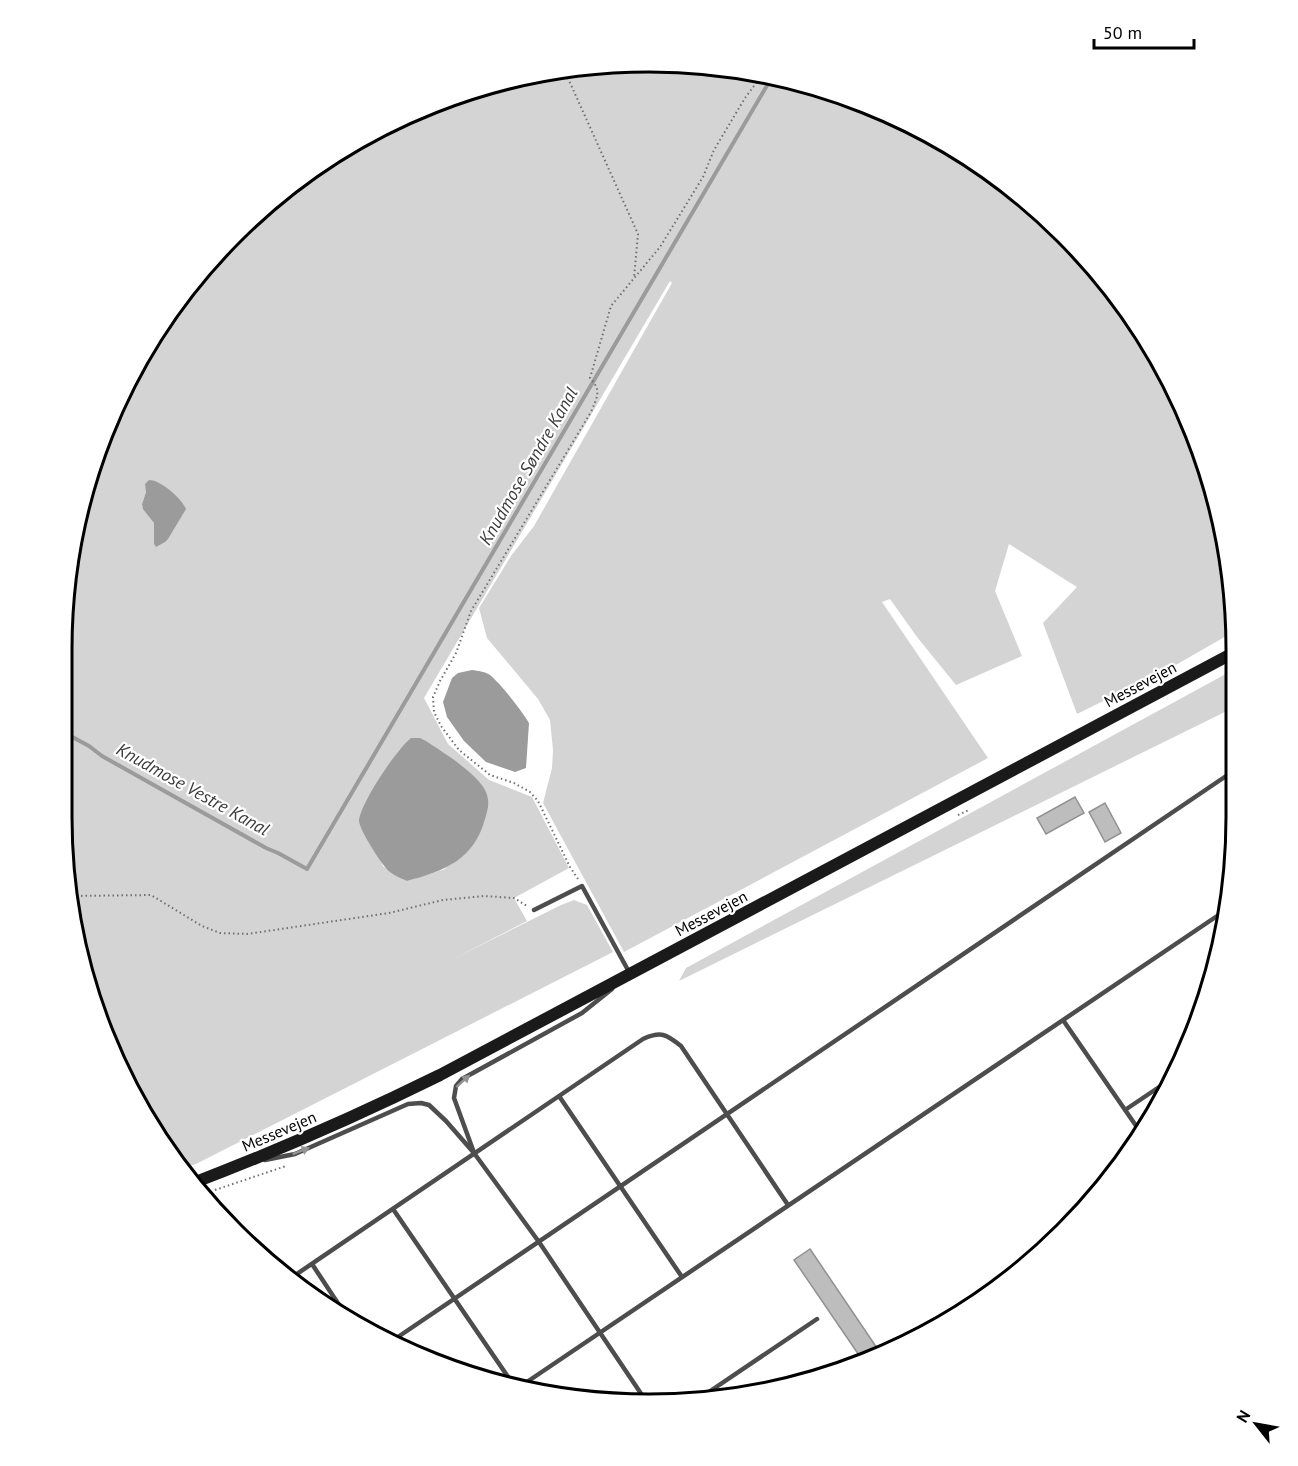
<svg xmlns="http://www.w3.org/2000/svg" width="1298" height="1466" font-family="'PT Sans',sans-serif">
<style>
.green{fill:#d4d4d4;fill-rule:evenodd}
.water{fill:#9b9b9b}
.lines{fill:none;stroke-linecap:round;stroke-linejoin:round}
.stream{stroke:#9b9b9b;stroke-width:4}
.building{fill:#bdbdbd;stroke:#919191;stroke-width:1.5}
.path{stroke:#6f6f6f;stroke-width:2;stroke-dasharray:1.5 3;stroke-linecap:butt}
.service{stroke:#4d4d4d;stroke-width:4.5}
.secondary{stroke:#1a1a1a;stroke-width:12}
.oneway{fill:#949494}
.labels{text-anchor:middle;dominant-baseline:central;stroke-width:4.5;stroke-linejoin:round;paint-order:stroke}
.street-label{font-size:16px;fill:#000;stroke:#fff}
.water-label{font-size:18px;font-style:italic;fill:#3c3c3c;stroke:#fff}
.rim{fill:none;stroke:#000;stroke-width:3}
</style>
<rect width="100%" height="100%" fill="#fff"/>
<!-- green -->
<path class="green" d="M610,63L725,66L838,93L942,140L1036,207L1115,291L1176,389L1216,497L1235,611V631L1174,666L1077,714L1043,623L1077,587L1009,544L995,591L1022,656L956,685L917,637L890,599L882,602L988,758L624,952L543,803L552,768L553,750L550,720L538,699L487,638L479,608L511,556L534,526L672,283L670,281L424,698L448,744L489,780L532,797L569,868L514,898L527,921L451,960L561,905L574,900L587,905L613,952L196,1164L183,1168L122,1077L81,969L62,817L73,535L106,424L140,355L208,261L292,183L389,122L497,82ZM146,492L165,542L154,544V523L142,504ZM419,738C444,751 468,769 485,791L445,869L407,881L383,866L380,858L366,803L399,750Z
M1235,669V707L679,981L686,968Z"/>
<!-- water -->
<path class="water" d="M149,480C161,480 182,499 186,509L168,539L165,542L156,547L154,544V523L143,509L142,504L146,492L145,484Z
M472,670C478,671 484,671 490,675C501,684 522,711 529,723L526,768L515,772L486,762L464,741L447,717L443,702L452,678L458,673Z
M411,738H420L426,741C443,752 478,774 486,792C490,802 488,809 485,819C474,860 444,871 407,881C401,878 395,876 390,872C383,867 358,828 359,820C362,801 396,750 411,738Z"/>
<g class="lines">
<!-- stream -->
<path class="stream" d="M65,733L89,746L102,756L266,848L278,853L307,869L772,77"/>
</g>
<!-- building -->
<path class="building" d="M1075,797L1084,813L1046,834L1037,818Z
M1105,803L1121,833L1105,842L1089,812Z
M810,1249L881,1354L863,1361L794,1260Z"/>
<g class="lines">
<!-- path -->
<path class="path" d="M562,71L567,76L638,234L634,278
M958,815L969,810
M578,879L570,867L538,801L530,792L514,783L490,775L459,750L441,726L434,712L433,697L440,681L456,653L471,611L591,412C597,397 602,391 590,378L611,306L660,247L703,177L714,150L745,98L762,75
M72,896L151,895L202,926L220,933L247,934L389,913L443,900L484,896L514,898L527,906
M215,1190L286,1166"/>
<!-- service -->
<path class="service" d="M534,910L582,886L629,972
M1063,1020L1141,1133
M559,1096L682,1277
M1125,1110L1177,1075
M473,1150L454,1098L456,1086L462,1079L582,1013L612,989
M265,1160L295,1154L408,1104L421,1103L429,1105L446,1121L474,1153L539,1242L646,1401
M393,1209L515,1387
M312,1264L345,1314
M288,1280L643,1039C661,1031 666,1034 681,1046L788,1205
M392,1341L1235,770
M518,1388L1226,910
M694,1402L817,1319"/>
<!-- secondary -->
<path class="secondary" d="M193,1183C277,1151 359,1115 440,1075L1235,652"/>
</g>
<!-- one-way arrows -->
<defs><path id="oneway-solid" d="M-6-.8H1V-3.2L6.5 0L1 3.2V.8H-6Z" transform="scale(1.5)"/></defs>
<g class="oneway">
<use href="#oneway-solid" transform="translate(463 1081) rotate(-42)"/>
<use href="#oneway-solid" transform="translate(301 1151) rotate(-21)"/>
</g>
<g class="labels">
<!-- street labels -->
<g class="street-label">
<text transform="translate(1140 684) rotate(-28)">Messevejen</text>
<text transform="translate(711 913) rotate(-28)">Messevejen</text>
<text transform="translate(279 1131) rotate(-23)">Messevejen</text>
</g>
<!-- water labels -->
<g class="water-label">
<text transform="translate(528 466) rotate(-60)">Knudmose Søndre Kanal</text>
<text transform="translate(193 789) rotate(29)">Knudmose Vestre Kanal</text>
</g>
</g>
<!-- crop -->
<path d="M0 0H1298V1466H0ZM649 72H649A577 577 0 0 1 1226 649V817A577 577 0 0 1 649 1394H649A577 577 0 0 1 72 817V649A577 577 0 0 1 649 72Z" fill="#fff" fill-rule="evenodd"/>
<path class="rim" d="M649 72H649A577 577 0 0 1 1226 649V817A577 577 0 0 1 649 1394H649A577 577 0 0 1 72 817V649A577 577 0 0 1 649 72Z"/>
<!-- north arrow -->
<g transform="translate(1256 1424) rotate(301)" stroke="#ffffff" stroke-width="4.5" paint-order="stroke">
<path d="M0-4.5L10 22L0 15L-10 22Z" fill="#000000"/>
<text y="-9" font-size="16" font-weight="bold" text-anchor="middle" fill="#000000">N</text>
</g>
<!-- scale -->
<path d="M1094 39v9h100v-9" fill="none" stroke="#000000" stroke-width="3"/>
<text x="1103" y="39" font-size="18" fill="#000000" stroke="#ffffff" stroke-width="4.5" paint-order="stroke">50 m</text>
</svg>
